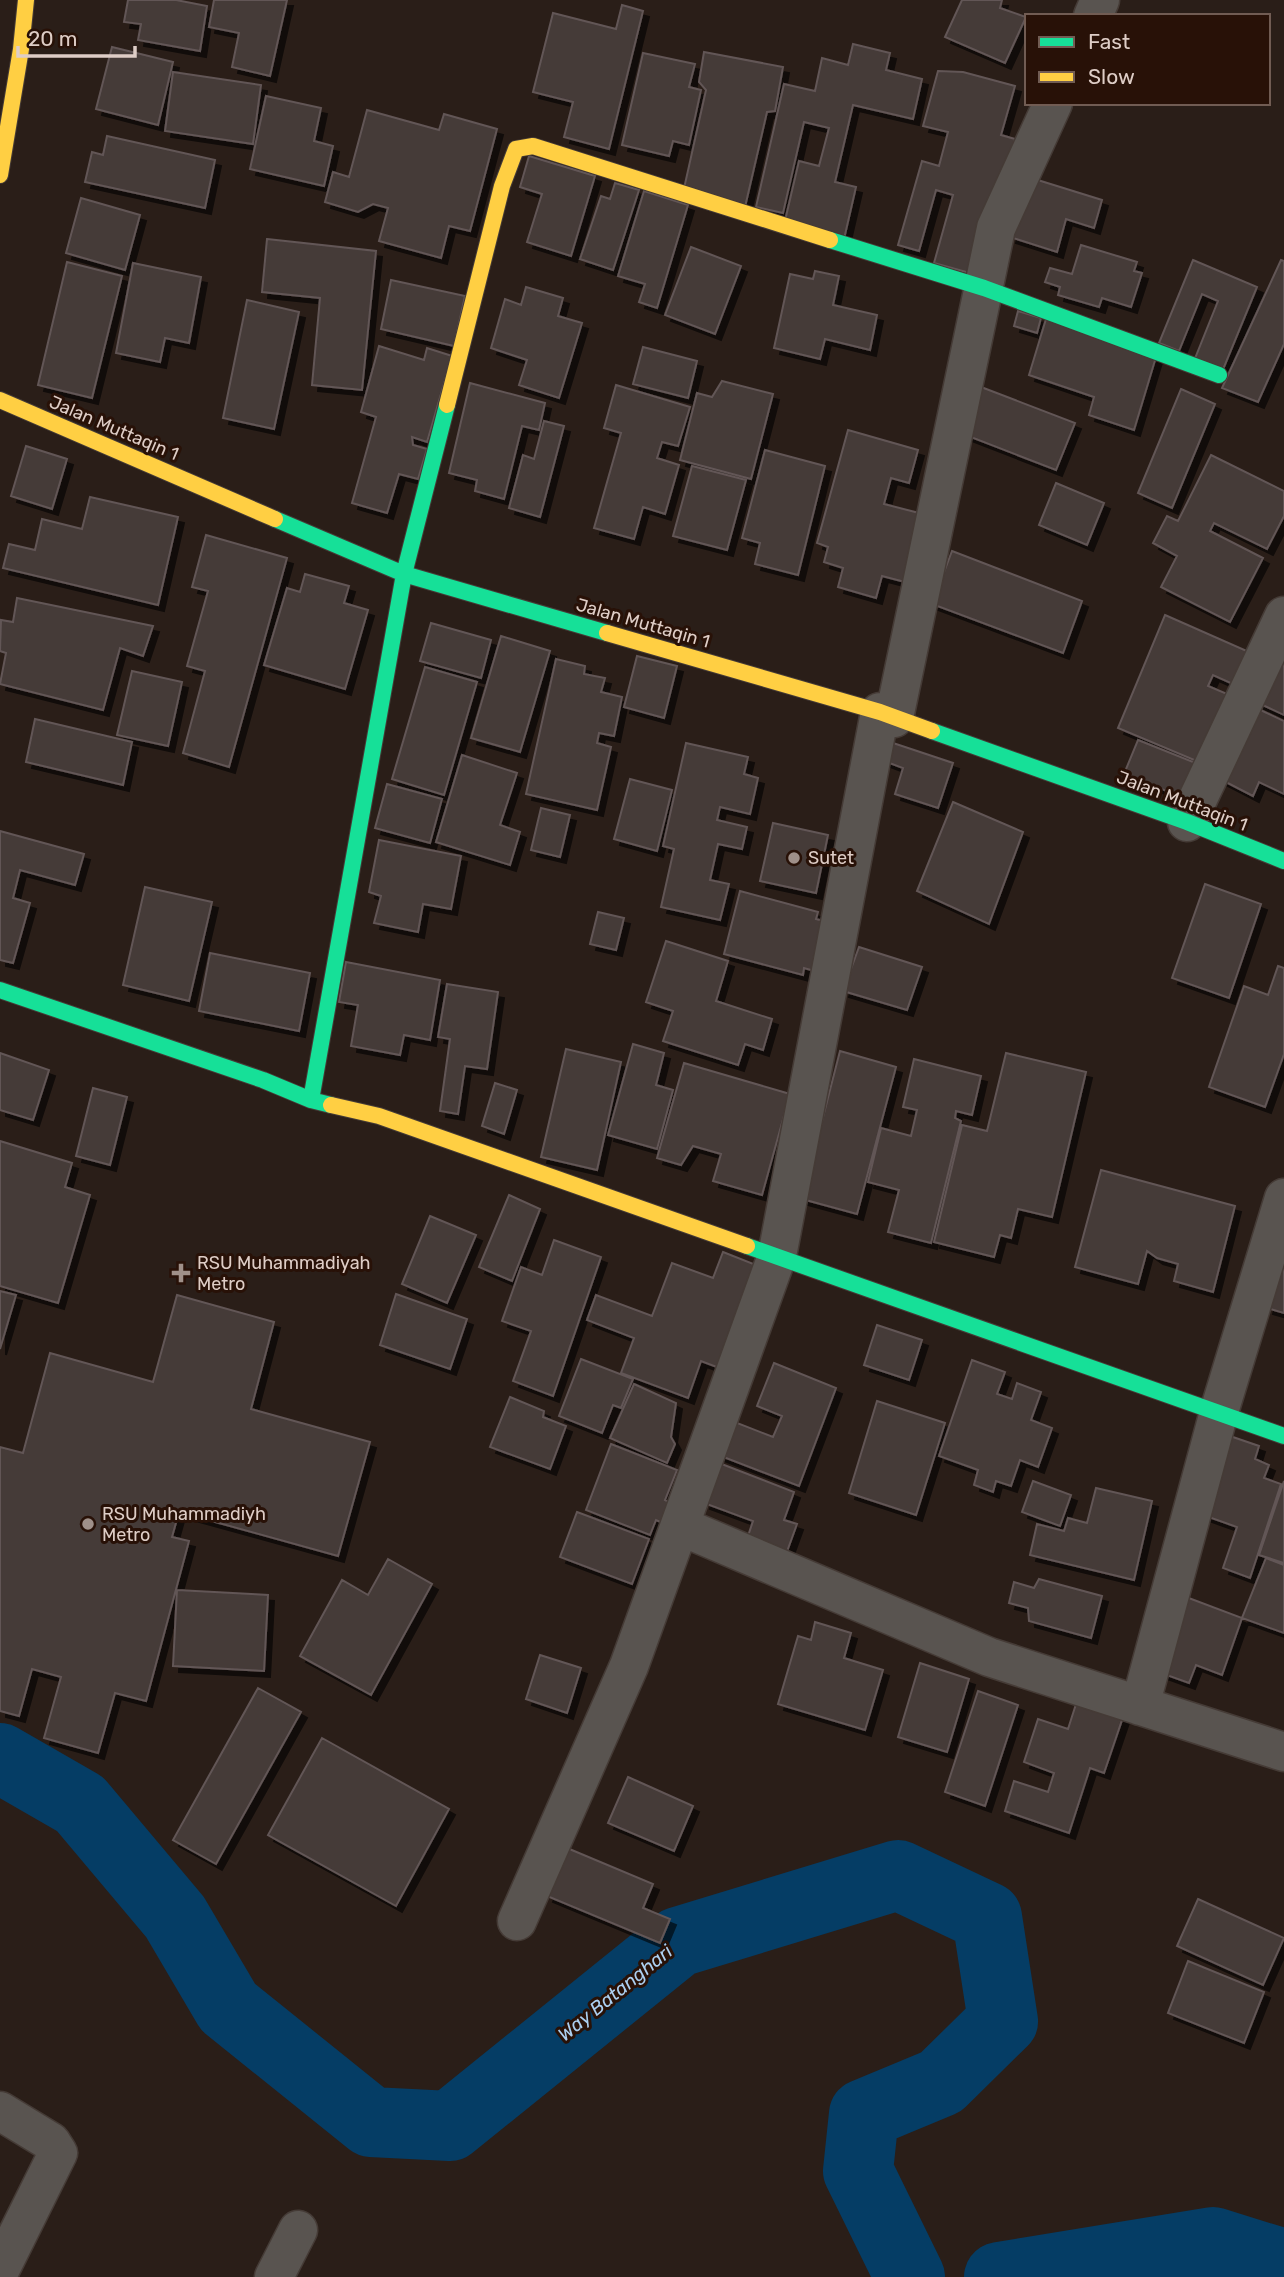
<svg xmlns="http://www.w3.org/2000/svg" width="1284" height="2277" font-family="Rubik,sans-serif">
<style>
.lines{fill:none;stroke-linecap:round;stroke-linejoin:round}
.river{stroke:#053d65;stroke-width:70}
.building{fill:#443a38;stroke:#625656;stroke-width:2;filter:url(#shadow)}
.street-casing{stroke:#453b36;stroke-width:41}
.fast-casing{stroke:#453b36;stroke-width:18}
.slow-casing{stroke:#453b36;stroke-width:18}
.street{stroke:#595450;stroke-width:38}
.fast{stroke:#16e098;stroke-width:16}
.slow{stroke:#ffcf43;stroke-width:16}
.poi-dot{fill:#9f9089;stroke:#281107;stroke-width:2.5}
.labels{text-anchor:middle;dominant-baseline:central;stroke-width:6;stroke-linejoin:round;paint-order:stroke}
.street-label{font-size:18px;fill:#decdc6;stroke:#281107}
.poi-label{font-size:18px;fill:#decdc6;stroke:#281107;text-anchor:start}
.water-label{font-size:19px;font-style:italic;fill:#accff0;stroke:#281107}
</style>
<defs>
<filter id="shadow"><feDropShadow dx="6" dy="6" stdDeviation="0" flood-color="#0009"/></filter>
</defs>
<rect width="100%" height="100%" fill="#2a1e18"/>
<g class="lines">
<!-- river -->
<path class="river" d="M0,1758L80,1804L175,1917L228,2007L371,2122L450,2126L678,1942L898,1875L987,1917L1003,2021L941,2082L864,2114L858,2171L910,2277
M999,2277L1213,2242L1284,2264"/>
</g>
<!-- building -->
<path class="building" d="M128,0H176L207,6L200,51L138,40L141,24L124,22Z
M214,0H287L270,76L232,67L239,33L209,27Z
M962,0H1002L1000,8L1026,17L1005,63L945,37Z
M622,5L643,11L609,149L564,137L573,102L533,92L553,13L616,29Z
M853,44L890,53L886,70L922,79L913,119L853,105L835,182L856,187L844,239L784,225L799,161L819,166L829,128L804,122L783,213L756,207L784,84L815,91L822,58L848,65Z
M112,47L173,62L158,125L96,109Z
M704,52L783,67L775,111L767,112L745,207L683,193L706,90L699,82Z
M643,53L695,64L689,87L701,90L689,145L673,141L669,156L622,145Z
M938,71L963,72L1015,86L1001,135L1015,139L977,275L934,263L953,195L936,190L919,251L898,245L922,161L939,166L948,132L923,126Z
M173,72L261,85L253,144L165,131Z
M266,96L321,108L314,141L333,146L324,186L250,169Z
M367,110L439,130L444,114L497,129L470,231L449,226L441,258L379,241L388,208L373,204L358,212L325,202L333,172L349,177Z
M107,136L215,160L205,208L85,182L92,152L103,155Z
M529,156L595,176L571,256L527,242L542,194L520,187Z
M1028,177L1102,200L1094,228L1066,219L1057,252L1010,237Z
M615,183L639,190L613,270L580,259L601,196L610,199Z
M644,191L688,205L657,308L639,302L645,284L618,276Z
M81,198L140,215L125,270L66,253Z
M267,239L376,251L362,390L312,385L320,298L262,292Z
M1081,245L1137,262L1134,271L1142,273L1131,307L1102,298L1099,307L1058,295L1060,287L1045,282L1050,268L1072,274Z
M691,247L741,266L715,334L665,315Z
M1193,260L1257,287L1222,372L1194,361L1218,301L1202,294L1179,351L1159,343Z
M1281,260L1284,261V344L1258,402L1222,388Z
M67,262L122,276L92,398L38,385Z
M133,263L201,277L189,343L165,338L160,362L116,353Z
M815,271L839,276L833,305L877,315L870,350L825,339L820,359L774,348L790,274L813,279Z
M391,280L465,296L454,346L381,329Z
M526,287L563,298L558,316L582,323L559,398L519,385L527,360L491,348L505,299L521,305Z
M247,300L299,312L274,429L223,418Z
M1018,311L1041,318L1037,333L1014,326Z
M1046,319L1156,357L1134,430L1089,415L1094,397L1029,375Z
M379,346L424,360L427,348L452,356L427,442L412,437L413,445L427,449L418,479L399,474L387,513L352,503L376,417L361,412Z
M643,347L697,361L688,398L633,384Z
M722,381L773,394L751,479L680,460L697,393L712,397Z
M470,383L545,403L539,430L522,426L504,499L475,491L477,480L449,473Z
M616,385L690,407L678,446L662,442L657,458L679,465L665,514L643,507L634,539L594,528L621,433L604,428Z
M981,387L1075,423L1056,470L963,434Z
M1181,389L1215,404L1172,508L1138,493Z
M544,421L564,426L540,517L509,508L523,455L534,459Z
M848,430L918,450L909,483L891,478L884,504L923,514L905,582L882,576L876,598L838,587L843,568L824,562L828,547L817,543Z
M26,446L67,459L52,509L11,496Z
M765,450L825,466L798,575L755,564L760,543L742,538Z
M1211,455L1284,491V516L1267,549L1214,523L1210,531L1263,558L1230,622L1161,587L1177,556L1153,543L1167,516L1178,521Z
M692,466L746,480L727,550L673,536Z
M1056,483L1104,503L1087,545L1039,525Z
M90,497L178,517L158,605L3,568L9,544L35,550L42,519L82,529Z
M206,535L287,558L229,767L183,753L205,671L187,666L208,591L192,587Z
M952,551L1082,601L1063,653L932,604Z
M305,574L349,586L344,603L368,610L345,689L264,665L287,588L300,592Z
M17,598L153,626L143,656L120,648L103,710L0,684L6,653L0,651L1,620L13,622Z
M1165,615L1249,652L1235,685L1213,675L1208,686L1239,699L1211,767L1118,728Z
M431,623L491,640L481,678L420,661Z
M501,636L550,651L520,752L471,738Z
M1284,652V715L1250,699Z
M637,656L677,666L664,718L624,707Z
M556,659L585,666L584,674L605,678L601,692L622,697L614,736L599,733L597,743L611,747L597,810L526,794Z
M425,667L477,682L444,795L392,779Z
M132,671L182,682L168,746L117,735Z
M1254,707L1284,721V794L1259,782L1253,796L1220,779Z
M35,719L132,742L123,785L26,762Z
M1138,740L1203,766L1189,800L1124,774Z
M890,742L953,763L938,808L895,794L903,768L884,761Z
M686,743L748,757L744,774L758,778L750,814L720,807L717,820L747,827L742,849L718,844L710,880L729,884L720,920L661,907L674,849L663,846Z
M462,755L517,773L500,825L520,832L510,865L436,842Z
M630,779L672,790L657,851L614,839Z
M387,784L442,799L430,843L375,828Z
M953,802L1023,832L989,924L917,891Z
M541,808L570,815L560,857L531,850Z
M773,823L828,835L816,893L760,881Z
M0,831L84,854L75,885L20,870L13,898L30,903L13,963L0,960Z
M379,840L461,856L451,909L423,904L418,932L374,923L381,896L369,892Z
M1205,884L1261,904L1229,998L1172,978Z
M145,887L212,902L189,1001L123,985Z
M740,891L818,912L816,919L831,923L818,972L804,968L803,975L724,954Z
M598,912L624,918L616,950L590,944Z
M666,941L728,961L716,1001L772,1019L763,1050L745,1044L738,1065L663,1041L673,1011L646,1002Z
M859,947L922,967L907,1010L843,991Z
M210,953L310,973L299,1031L199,1011Z
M346,962L440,980L430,1040L404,1035L400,1055L351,1046L358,1005L339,1002Z
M1278,966L1284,968V1054L1265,1107L1209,1087L1244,986L1268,995Z
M447,984L498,992L487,1069L465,1066L458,1114L440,1111L450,1039L438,1037Z
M633,1044L664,1053L656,1085L673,1090L657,1149L608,1135Z
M566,1049L621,1062L597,1170L541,1157Z
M840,1051L896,1067L857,1214L802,1199Z
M0,1053L49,1070L33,1120L0,1110Z
M1006,1053L1086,1072L1052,1217L1018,1209L1011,1238L1000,1235L994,1257L934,1242L962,1125L987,1131Z
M914,1059L981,1076L972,1115L956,1111L955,1118L961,1121L931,1243L888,1232L899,1190L868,1182L881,1128L911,1136L917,1110L903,1107Z
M684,1063L790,1094L762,1195L713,1181L721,1154L693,1146L681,1165L657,1158Z
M495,1083L517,1090L504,1134L482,1126Z
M93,1088L127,1097L110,1165L76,1156Z
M0,1141L72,1163L65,1187L90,1195L58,1303L0,1286Z
M1101,1170L1235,1206L1213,1292L1174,1281L1178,1264L1157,1258L1147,1251L1138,1284L1075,1267Z
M509,1195L540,1209L512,1281L479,1267Z
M430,1216L476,1235L447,1303L402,1284Z
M554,1240L601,1257L553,1396L513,1381L531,1331L502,1321L521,1267L542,1275Z
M1284,1246V1313L1267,1308Z
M723,1252L761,1267L722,1369L701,1361L688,1398L621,1373L634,1338L587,1320L596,1295L652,1316L672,1263L713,1278Z
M0,1291L16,1295L0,1349Z
M396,1294L467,1319L450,1369L380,1345Z
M177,1295L274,1322L251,1409L370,1442L338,1556L179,1512L172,1537L189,1541L146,1701L115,1693L98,1753L44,1738L61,1677L32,1669L19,1716L0,1711V1447L23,1453L50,1353L153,1382Z
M877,1325L922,1340L909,1380L864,1365Z
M581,1359L633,1379L621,1408L613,1405L602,1433L559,1416Z
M972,1360L1005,1372L997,1394L1012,1399L1017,1383L1041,1392L1031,1420L1052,1428L1038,1467L1020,1460L1011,1486L996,1481L993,1492L974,1485L978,1470L939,1456Z
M774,1363L836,1388L799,1486L713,1453L727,1419L773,1437L782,1416L757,1406Z
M634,1384L676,1403L671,1437L675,1444L667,1463L610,1438Z
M510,1397L544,1411L543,1417L566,1426L550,1469L490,1447Z
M877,1401L945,1423L916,1515L849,1493Z
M1227,1435L1259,1446L1255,1459L1269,1465L1264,1478L1281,1484L1250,1578L1223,1568L1237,1527L1200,1514Z
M611,1444L677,1470L665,1500L672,1504L665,1524L656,1520L650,1535L586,1510Z
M719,1463L794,1492L784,1520L797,1524L785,1557L746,1542L753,1521L704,1503Z
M1033,1481L1071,1495L1060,1526L1022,1512Z
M1284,1481V1563L1259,1555Z
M1096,1488L1152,1501L1134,1580L1030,1555L1037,1524L1064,1531L1068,1518L1087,1523Z
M577,1512L649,1539L632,1584L560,1557Z
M1266,1558L1284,1565V1633L1242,1618Z
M388,1559L432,1584L371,1695L300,1656L342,1580L368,1595Z
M1039,1579L1102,1596L1091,1638L1029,1621L1028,1608L1009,1603L1014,1582L1034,1588Z
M177,1590L268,1595L264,1671L173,1666Z
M1186,1597L1242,1618L1222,1675L1196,1665L1189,1683L1161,1673Z
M815,1622L851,1633L844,1658L883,1670L865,1730L778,1704L798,1636L811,1640Z
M540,1655L581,1668L567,1713L526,1699Z
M920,1663L969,1679L947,1752L898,1737Z
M258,1688L301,1712L216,1864L173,1840Z
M978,1691L1018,1705L985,1806L945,1792Z
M1077,1701L1123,1717L1104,1773L1090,1768L1069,1833L1005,1811L1014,1781L1048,1792L1054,1773L1024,1762L1038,1719L1068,1729Z
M322,1738L449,1809L396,1906L268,1835Z
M628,1777L693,1806L674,1851L608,1823Z
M567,1848L653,1884L643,1908L670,1919L660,1943L547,1896Z
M1198,1899L1284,1938L1263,1985L1177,1946Z
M1188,1961L1264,1992L1244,2043L1168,2013Z"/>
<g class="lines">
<!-- street casing -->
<g class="street-casing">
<path id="street" d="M1093,16L1100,0
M894,718L996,228L1053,103
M1187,822L1284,616
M680,1526L989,1657L1284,1752
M1140,1706L1219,1412L1284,1198
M517,1921L629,1666L777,1256L880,712
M0,2111L51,2142L58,2153L0,2270
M274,2277L298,2230"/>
</g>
<!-- fast casing -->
<g class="fast-casing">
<path id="fast" d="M830,240L984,288L1219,375
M275,519L404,574L607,633
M932,731L1187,822L1284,861
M0,990L263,1080L311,1100L331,1105
M311,1100L404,574L447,405
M747,1246L1284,1436"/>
</g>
<!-- slow casing -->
<g class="slow-casing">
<path id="slow" d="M0,175L21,49L26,0
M0,400L275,519
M447,405L502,186L516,149L533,146L830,240
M607,633L880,712L932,731
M331,1105L379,1116L747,1246"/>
</g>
<!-- street -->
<use href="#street" class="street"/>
<!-- fast -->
<use href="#fast" class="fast"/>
<!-- slow -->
<use href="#slow" class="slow"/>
</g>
<!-- markers -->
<g class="poi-dot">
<circle cx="794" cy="858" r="7"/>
<path d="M177.5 1262.5h7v7h7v7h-7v7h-7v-7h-7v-7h7z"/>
<circle cx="88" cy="1524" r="7"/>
</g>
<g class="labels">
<!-- street labels -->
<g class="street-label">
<text transform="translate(114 428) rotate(23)">Jalan Muttaqin 1</text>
<text transform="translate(643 623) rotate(16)">Jalan Muttaqin 1</text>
<text transform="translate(1182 801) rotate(21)">Jalan Muttaqin 1</text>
</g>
<!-- poi labels -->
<g class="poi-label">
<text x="808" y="858">Sutet</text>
<text x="197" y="1263">RSU Muhammadiyah<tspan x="197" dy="21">Metro</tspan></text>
<text x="102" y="1514">RSU Muhammadiyh<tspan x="102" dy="21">Metro</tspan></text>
</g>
<!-- water labels -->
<g class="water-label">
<text transform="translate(615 1993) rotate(-39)">Way Batanghari</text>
</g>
</g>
<!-- legend -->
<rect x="1025" y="14" width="245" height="91" fill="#281107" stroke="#715c53" stroke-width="2"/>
<rect x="1039" y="37" width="35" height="10" fill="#16e098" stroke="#715c53" stroke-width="2"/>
<text x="1088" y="49" font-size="21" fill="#decdc6">Fast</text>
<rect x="1039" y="72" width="35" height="10" fill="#ffcf43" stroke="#715c53" stroke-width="2"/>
<text x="1088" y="84" font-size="21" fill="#decdc6">Slow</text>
<!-- scale -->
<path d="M18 46v10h117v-10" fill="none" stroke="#decdc6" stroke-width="3.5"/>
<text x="28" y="46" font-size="21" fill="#decdc6" stroke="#281107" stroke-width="5" paint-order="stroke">20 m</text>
</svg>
